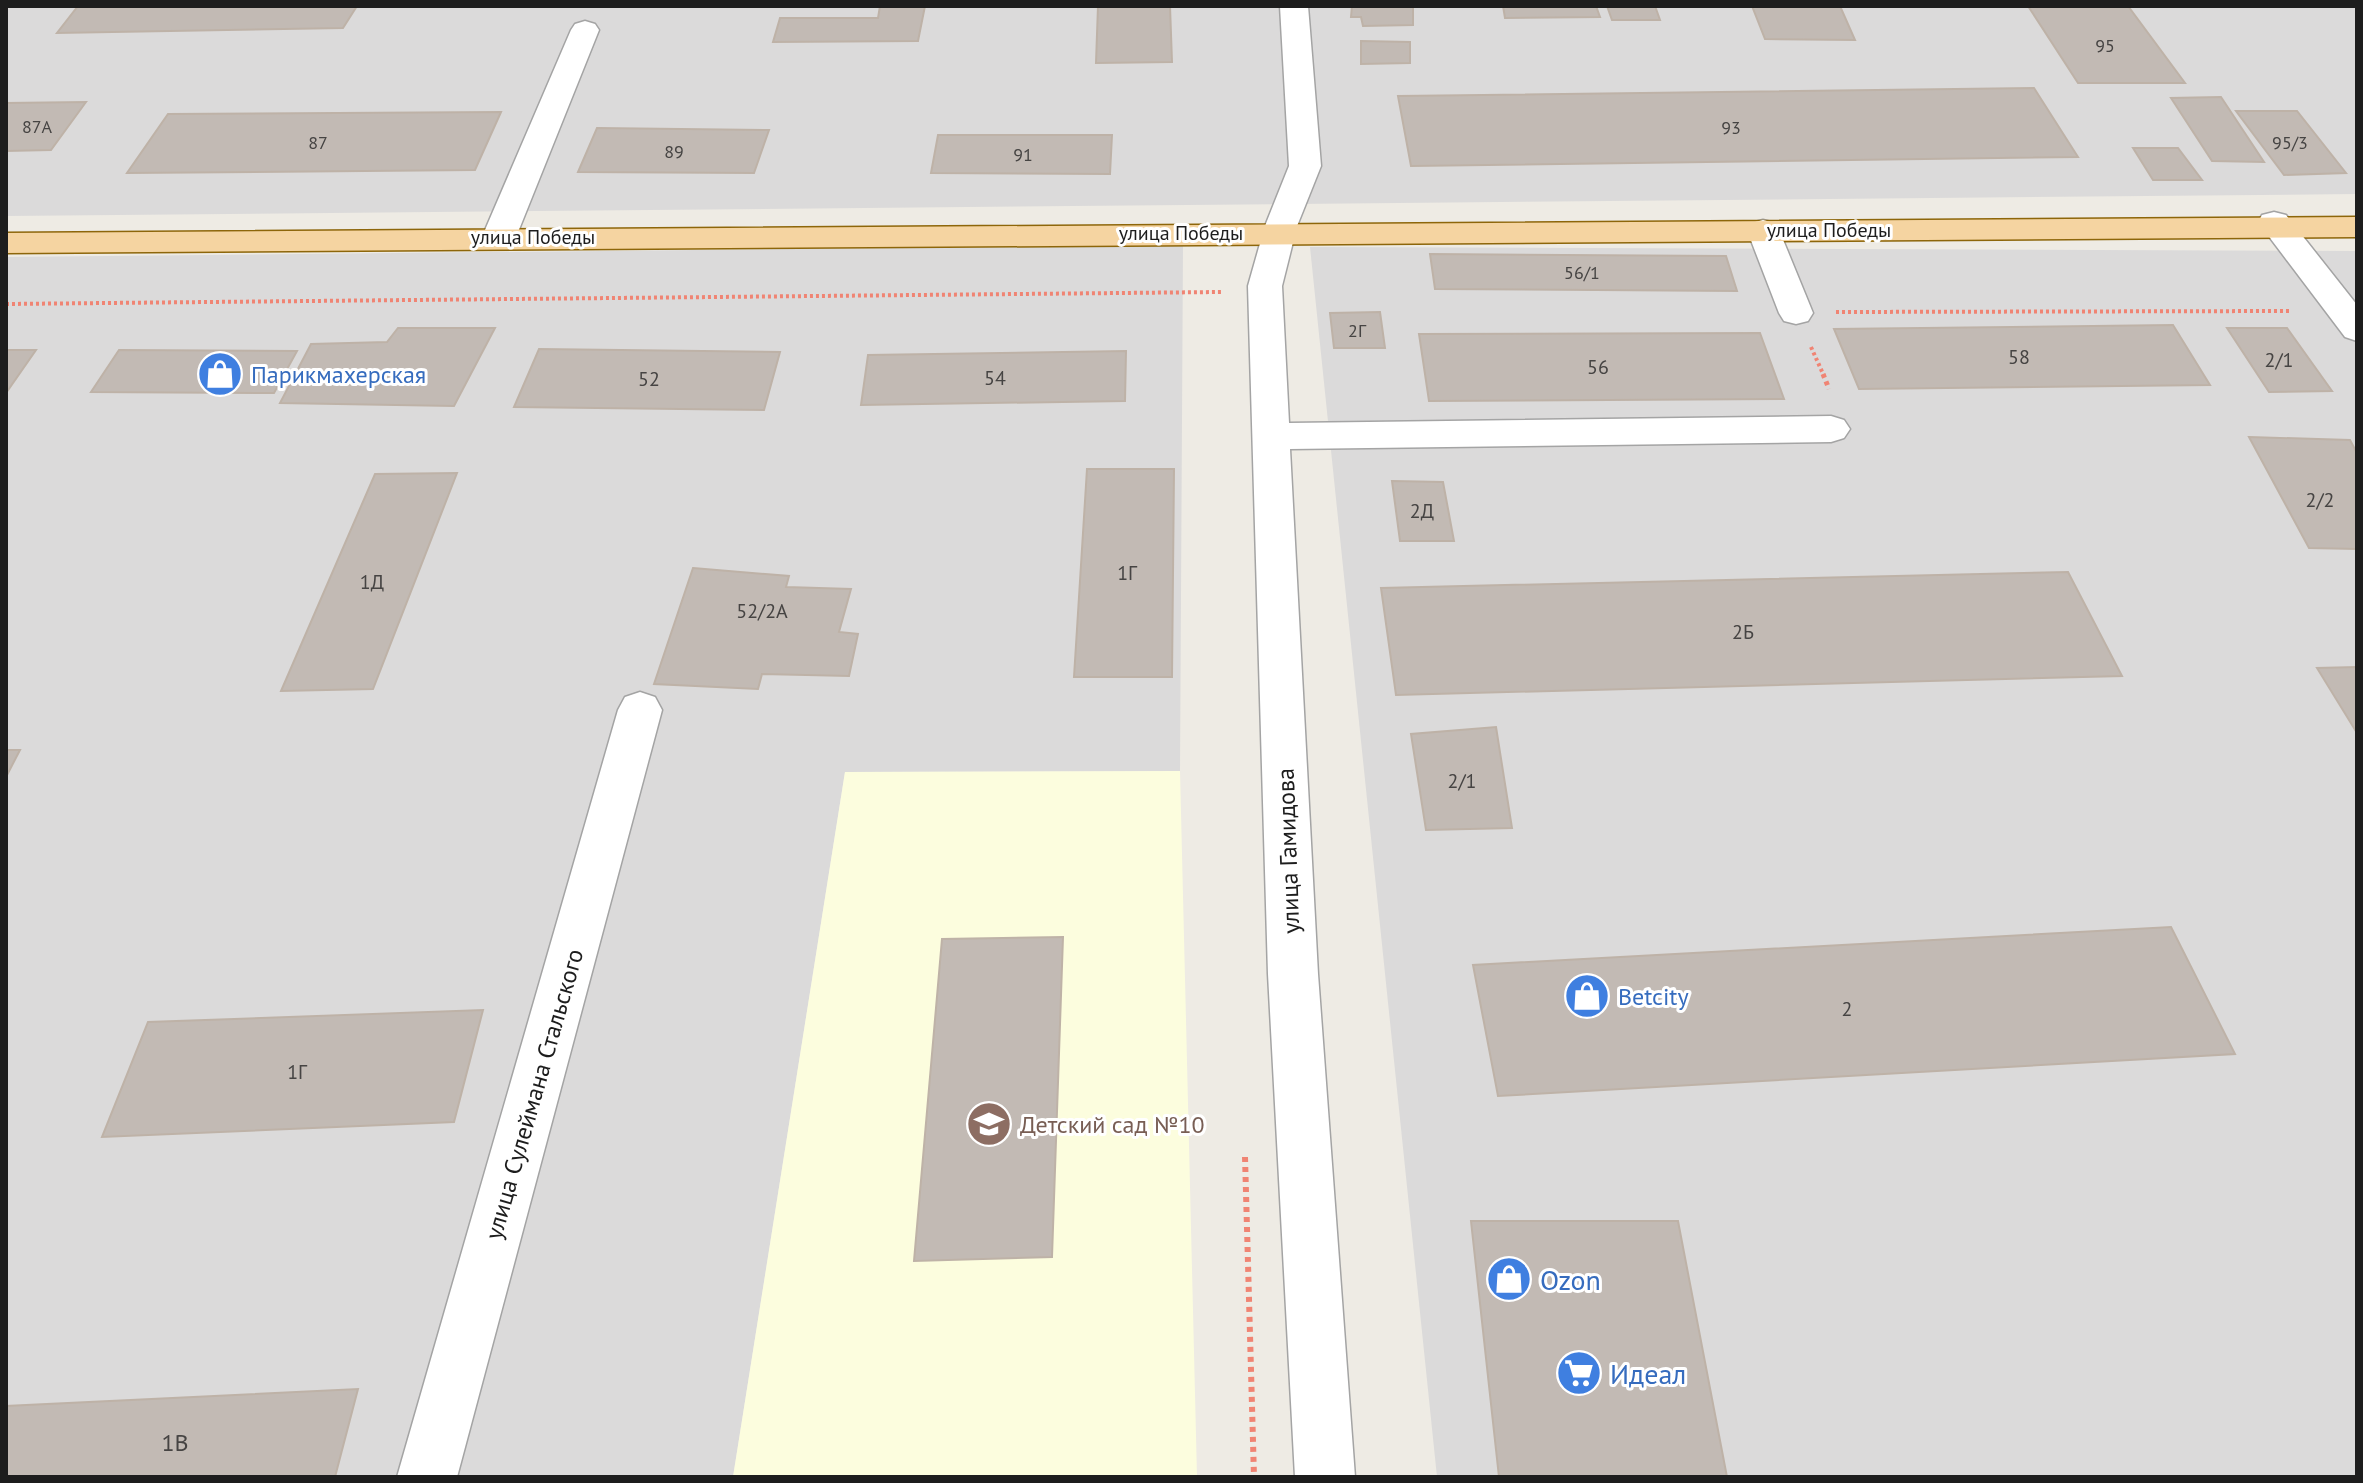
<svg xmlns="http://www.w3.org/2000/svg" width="2363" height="1483" font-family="'PT Sans',sans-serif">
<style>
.residential{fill:#dbdada}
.education{fill:#fcfdde}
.building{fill:#c2bab4;stroke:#beb2a7;stroke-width:2}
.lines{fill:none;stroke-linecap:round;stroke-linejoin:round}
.minor-casing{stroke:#a4a4a4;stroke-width:3}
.major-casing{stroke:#8d660a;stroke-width:3}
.path-far2{stroke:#f08473;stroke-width:4;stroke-dasharray:3 3;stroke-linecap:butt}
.path-far1{stroke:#f08473;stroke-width:5;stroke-dasharray:4 4;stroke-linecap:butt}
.path{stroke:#f08473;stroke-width:6;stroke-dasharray:5 5;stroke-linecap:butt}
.minor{fill:#fff;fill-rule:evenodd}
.major{fill:#f5d4a1;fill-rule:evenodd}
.labels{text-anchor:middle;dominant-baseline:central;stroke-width:6;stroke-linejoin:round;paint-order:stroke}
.far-number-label{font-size:18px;fill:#464443}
.far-street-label{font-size:20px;fill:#1d1d1d;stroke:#fff}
.number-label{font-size:20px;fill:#464443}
.shop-label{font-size:24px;fill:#366cbe;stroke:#fff;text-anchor:start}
.street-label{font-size:24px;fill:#1d1d1d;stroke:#fff}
.education-label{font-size:24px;fill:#785e54;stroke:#fff;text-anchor:start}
.near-number-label{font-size:24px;fill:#464443}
.near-shop-label{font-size:28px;fill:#366cbe;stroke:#fff;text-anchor:start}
</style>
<rect width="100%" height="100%" fill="#eeebe4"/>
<!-- residential -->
<path class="residential" d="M6,6H2357V194L6,216Z
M1183,245L1180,771L845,772L733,1477H6V257Z
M1310,247L2357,251V1477H1437Z"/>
<!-- education -->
<path class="education" d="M1180,771L1197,1477H733L845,772Z"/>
<!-- building -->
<path class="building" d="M78,6H357L343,28L57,33Z
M880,6H925L918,41L773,42L780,18H878Z
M1098,6H1170L1172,62L1096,63Z
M1352,6H1413V25L1363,26L1361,17H1351Z
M1503,6H1596L1600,17L1505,18Z
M1607,6H1655L1660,20H1612Z
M1752,6H1840L1855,40L1765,39Z
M2028,6H2128L2185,83H2078Z
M1361,41L1410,42V63L1361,64Z
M2034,88L2078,157L1411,166L1398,96Z
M2221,97L2264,162L2212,161L2171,98Z
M86,102L51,150L6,151V103Z
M2236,111H2297L2346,173L2284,175Z
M501,112L475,170L127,173L168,114Z
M597,128L769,130L754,173L578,172Z
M938,135H1112L1110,174L931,173Z
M2133,148H2178L2202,180H2153Z
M1430,254L1726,256L1737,291L1435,289Z
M1380,312L1385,348H1334L1330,313Z
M2173,325L2210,385L1859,389L1834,329Z
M398,328H495L454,406L280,403L311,344L387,342Z
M2227,328H2287L2332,391L2269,392Z
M1760,333L1784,399L1429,401L1419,334Z
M539,349L780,352L764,410L514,407Z
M6,350H36L6,393Z
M119,350L297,351L274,393L91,392Z
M1126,351L1125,401L861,405L868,355Z
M2249,437L2350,440L2357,453V549L2309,548Z
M1087,469H1174L1172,677H1074Z
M457,473L373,689L281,691L375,474Z
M1392,481L1443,482L1454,541H1400Z
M693,568L789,576L786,587L851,589L839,632L858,634L849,676L762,674L758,689L654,684Z
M2068,572L2122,676L1396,695L1381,588Z
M2357,667V733L2317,668Z
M1496,727L1512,828L1426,830L1411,734Z
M6,750H20L6,777Z
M2171,927L2235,1054L1498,1096L1473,965Z
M1063,937L1052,1257L914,1261L942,939Z
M483,1010L454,1122L102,1137L148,1022Z
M1471,1221H1678L1727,1477H1499Z
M358,1389L335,1477H6V1406Z"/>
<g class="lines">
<!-- minor casing -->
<g class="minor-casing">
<path id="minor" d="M1280,6H1308L1321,166L1297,226L1282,286L1289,423L1831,416L1844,420L1850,429L1844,438L1831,442L1290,449L1318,974L1355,1477H1295L1268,974L1248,286L1265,226L1289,166Z
M585,21L595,24L599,30L516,237L511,244L499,247L487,244L482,237L571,30L575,24Z
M2274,212L2286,215L2357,305V341L2345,337L2258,222L2262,215Z
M1763,220L1775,223L1779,230L1813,313L1808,321L1796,324L1784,321L1779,313L1747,230L1751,223Z
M640,692L655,697L662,710L457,1477H397L618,710L625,697Z"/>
</g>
<!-- major casing -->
<g class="major-casing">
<path id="major" d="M2357,217V237L6,253V233Z"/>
</g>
<!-- path-far2 -->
<path class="path-far2" d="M6,304L1221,292
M1836,312L2290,311
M1811,347L1824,376"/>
<!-- path-far1 -->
<path class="path-far1" d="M1823,374L1829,389"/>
<!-- path -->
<path class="path" d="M1245,1157L1254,1477"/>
<!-- minor -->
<use href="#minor" class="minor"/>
<!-- major -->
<use href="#major" class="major"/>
</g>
<!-- icons -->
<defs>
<g id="shop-disc" transform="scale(2.3)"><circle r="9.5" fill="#3f7fe0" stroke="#fff"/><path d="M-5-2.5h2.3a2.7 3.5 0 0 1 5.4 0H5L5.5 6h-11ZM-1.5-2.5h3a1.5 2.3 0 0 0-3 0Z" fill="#fff"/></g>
<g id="school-disc" transform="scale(2.3)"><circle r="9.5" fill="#8d6e63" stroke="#fff"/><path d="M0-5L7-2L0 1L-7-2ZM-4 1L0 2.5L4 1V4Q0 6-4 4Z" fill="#fff"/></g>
<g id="supermarket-disc" transform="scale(2.3)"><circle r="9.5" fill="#3f7fe0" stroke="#fff"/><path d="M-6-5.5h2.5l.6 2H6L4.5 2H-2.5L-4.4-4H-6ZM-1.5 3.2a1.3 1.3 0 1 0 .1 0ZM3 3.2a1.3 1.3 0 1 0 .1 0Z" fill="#fff"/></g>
</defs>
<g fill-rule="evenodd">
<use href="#shop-disc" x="220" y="374"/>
<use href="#shop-disc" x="1587" y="996"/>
<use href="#school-disc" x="989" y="1124"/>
<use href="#shop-disc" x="1509" y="1279"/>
<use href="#supermarket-disc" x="1579" y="1373"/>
</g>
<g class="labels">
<!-- far-number labels -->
<g class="far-number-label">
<text x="2105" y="45">95</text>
<text x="37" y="126">87А</text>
<text x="1731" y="127">93</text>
<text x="318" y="142">87</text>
<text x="2290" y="142">95/3</text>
<text x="674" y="151">89</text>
<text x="1023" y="154">91</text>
<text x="1582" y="272">56/1</text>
<text x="1357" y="330">2Г</text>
</g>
<!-- far-street labels -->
<g class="far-street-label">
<text x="1829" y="230">улица Победы</text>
<text x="1181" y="233">улица Победы</text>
<text x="533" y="237">улица Победы</text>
</g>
<!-- number labels -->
<g class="number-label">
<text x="2019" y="357">58</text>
<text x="2279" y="360">2/1</text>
<text x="1598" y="367">56</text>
<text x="995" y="378">54</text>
<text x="649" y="379">52</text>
<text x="2320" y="500">2/2</text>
<text x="1422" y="511">2Д</text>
<text x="1127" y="573">1Г</text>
<text x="372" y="582">1Д</text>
<text x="762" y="611">52/2А</text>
<text x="1743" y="632">2Б</text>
<text x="1462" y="781">2/1</text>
<text x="1847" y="1009">2</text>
<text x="297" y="1072">1Г</text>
</g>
<!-- shop labels -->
<g class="shop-label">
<text x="251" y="374">Парикмахерская</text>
<text x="1618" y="996">Betcity</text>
</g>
<!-- street labels -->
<g class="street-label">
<text transform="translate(1288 851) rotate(-92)">улица Гамидова</text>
<text transform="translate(534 1094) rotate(-74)">улица Сулеймана Стальского</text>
</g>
<!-- education labels -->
<g class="education-label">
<text x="1020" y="1124">Детский сад №10</text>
</g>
<!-- near-number labels -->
<g class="near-number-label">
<text x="175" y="1442">1В</text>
</g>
<!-- near-shop labels -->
<g class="near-shop-label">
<text x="1540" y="1279">Ozon</text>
<text x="1610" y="1373">Идеал</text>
</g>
</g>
<!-- border -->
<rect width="2363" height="1483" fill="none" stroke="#1d1d1d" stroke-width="16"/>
</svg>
